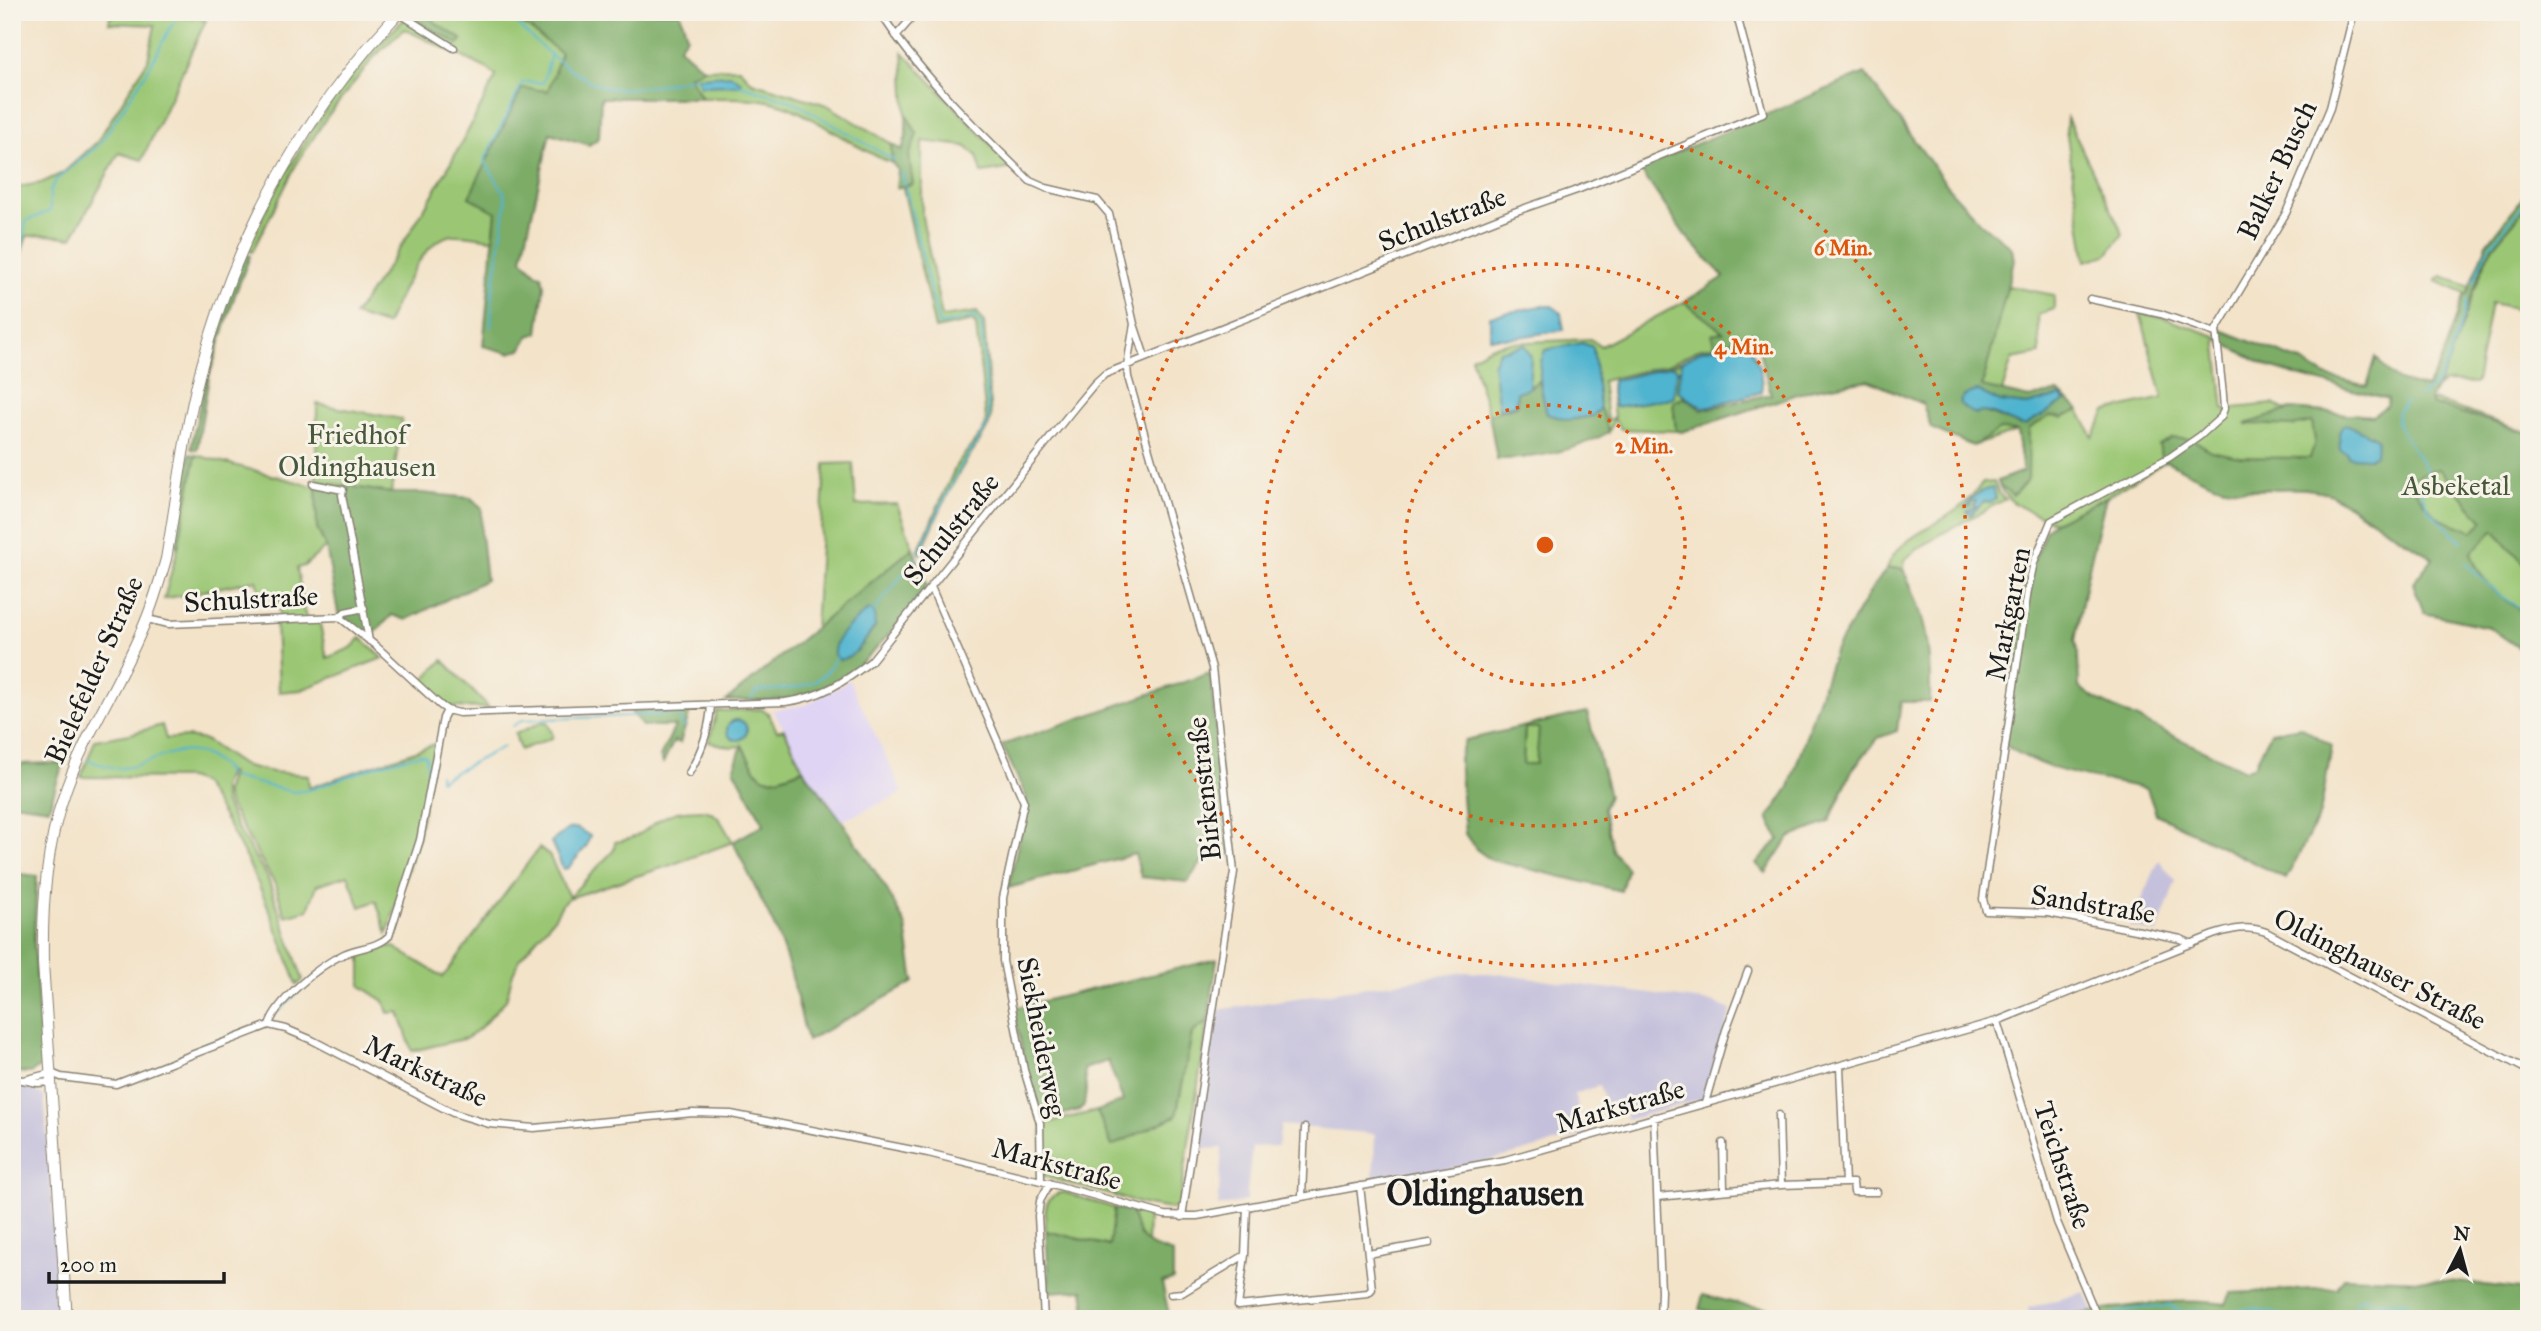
<svg xmlns="http://www.w3.org/2000/svg" width="2541" height="1331" font-family="'IM FELL Great Primer',serif">
<style>
.built{fill:#e0d4f4}
.industrial{fill:#c4c0db}
.green{fill:#9bc775;stroke:#5c7248;stroke-width:2}
.forest{fill:#7cac66;stroke:#4c6441;stroke-width:2;fill-rule:evenodd}
.water{fill:#50b4cf;stroke:#366876;stroke-width:2}
.lines{fill:none;stroke-linecap:round;stroke-linejoin:round}
.stream{stroke:#50b4cf;stroke-width:2}
.minor-casing{stroke:#888072;stroke-width:9}
.secondary-casing{stroke:#888072;stroke-width:12}
.minor{stroke:#fff;stroke-width:6}
.secondary{stroke:#fff;stroke-width:10}
.secondary-bridge-casing{stroke:#888072;stroke-width:12;stroke-linecap:butt}
.secondary-bridge{stroke:#fff;stroke-width:10}
.ring{fill:none;stroke:#de560d;stroke-width:3.5;stroke-dasharray:3.5 7}
.labels{text-anchor:middle;dominant-baseline:central;stroke-width:6;stroke-linejoin:round;paint-order:stroke}
.street-label{font-size:28px;fill:#1c1c1c;stroke:#f7f3e8}
.park-label{font-size:28px;fill:#48583b;stroke:#f7f3e8}
.district-label{font-size:35px;font-weight:bold;fill:#1c1c1c;stroke:#f7f3e8}
.centre{fill:#de560d;stroke:#f7f3e8;stroke-width:3.5}
.ring-label{font-size:21px;text-anchor:middle;font-weight:bold;fill:#de560d;stroke:#f7f3e8;stroke-width:6;stroke-linejoin:round;paint-order:stroke}
</style>
<rect width="100%" height="100%" fill="#f7f3e8"/>
<filter id="ink" filterUnits="userSpaceOnUse"><feTurbulence type="fractalNoise" baseFrequency=".0143" numOctaves="2"/><feDisplacementMap in="SourceGraphic" scale="14" xChannelSelector="R" yChannelSelector="G"/><feConvolveMatrix kernelMatrix="1 2 1 2 8 2 1 2 1" color-interpolation-filters="sRGB"/></filter>
<filter id="wash" filterUnits="userSpaceOnUse"><feTurbulence type="fractalNoise" baseFrequency=".00686" numOctaves="4" result="noise"/><feDisplacementMap in="SourceGraphic" scale="28" xChannelSelector="R" yChannelSelector="G"/><feGaussianBlur stdDeviation="1.57" result="paint"/><feColorMatrix in="noise" values="0 0 0 0 0 0 0 0 0 0 0 0 0 0 0 0 0 1.4 0 .05"/><feComposite in="paint" operator="in"/></filter>
<g filter="url(#wash)">
<rect width="100%" height="100%" fill="#f3e3c9"/>
<!-- built -->
<path class="built" d="M849,680L903,793L842,821L803,769L784,729L772,710L805,705L836,689Z"/>
<!-- industrial -->
<path class="industrial" d="M2159,860L2176,881L2157,933L2130,927Z
M1465,972L1498,974L1711,1002L1731,1010L1705,1095L1701,1099L1627,1120L1621,1100L1606,1104L1599,1086L1574,1094L1586,1134L1508,1156L1444,1170L1373,1180L1375,1134L1281,1125L1278,1146L1252,1147L1246,1201L1218,1207L1222,1148L1194,1149L1218,1010Z
M12,1081L44,1095L61,1319H12Z
M2085,1292L2093,1311L2058,1319H2030L2028,1308Z"/>
<!-- green -->
<path class="green" d="M425,12H508L561,53L548,91L469,197L496,211L493,239C481,238 467,234 454,235C422,237 399,299 386,325L354,315C411,237 453,163 496,76L488,69L404,29L375,56L327,117L297,163L252,252L247,250C284,167 333,89 398,25L408,16L461,39L437,24Z
M110,16L181,17L206,20L142,160L119,153L72,238L49,235L27,236L17,267L12,274L16,234L12,219L14,210L12,188L41,183L63,173L97,142L148,60L155,25L109,23Z
M903,52L1013,168L982,173L977,156L965,146L922,141V216L942,317L977,312L984,323L991,419C985,437 973,449 963,466C946,494 934,525 920,554L918,551L957,464L983,431L986,419L976,326L973,321L935,329L903,188L913,184L909,156L917,134L906,114Z
M739,68L752,82L827,105L902,150L891,145L892,163C858,150 830,127 797,111C769,96 733,98 702,98L689,76L704,69Z
M2067,118L2123,234L2107,255L2086,261L2066,130Z
M2529,201V311L2491,303L2476,383L2444,382L2435,389L2472,297L2436,281L2442,276L2475,289L2490,251Z
M2005,282L2008,286L2054,295V309L2038,315L2040,354L2012,359L2002,392L2029,398L2058,392L2079,410L2093,437L2106,411L2163,398L2140,313L2161,317L2216,336L2224,409L2273,404L2283,409L2373,416L2386,406L2410,411L2434,400L2529,433V655L2489,627L2424,613L2413,583L2433,558L2323,490L2300,487L2257,490L2221,486L2170,459L2106,497L2054,522C2035,513 2002,504 1998,481L2023,471L2017,431L1973,446L1931,428L1923,404L1868,380L1813,389L1773,400Z
M1684,302L1724,332L1712,334L1714,346L1701,348L1670,364L1602,381L1607,420L1614,418L1611,392L1612,381L1671,366L1682,361L1678,391L1684,397L1673,402L1676,431L1621,429L1614,419L1609,432L1599,409L1547,414L1539,382L1517,393V406L1489,414L1471,357L1490,347L1507,343L1590,339L1601,346Z
M317,404L402,419L391,493L316,481Z
M196,455L316,487L317,528L326,547L304,566L297,568L305,615L308,620L319,619L327,658L351,648L361,638L383,658L301,690L279,692L276,624L280,615L277,593L260,594L257,580L164,599L176,555Z
M853,463L856,505L897,504L913,548L815,629L825,464Z
M1994,482L1999,494L2005,499C1972,519 1933,535 1904,560V571L1900,568L1887,569C1894,539 1938,526 1960,507C1969,500 1975,491 1983,483Z
M443,660L489,708L449,707L420,684Z
M761,709L768,713L777,731L784,729L803,769C762,785 762,784 742,746L731,747L709,742L717,711Z
M542,722H547L553,735L552,738L520,750L515,734Z
M162,725L166,739L187,737L205,740L242,765L272,772L308,775L309,788L435,744L417,841L387,934L376,901L360,907L348,875L317,885L308,910L285,916L275,884L228,803L225,792L231,774L228,773L222,787L225,804L237,828L267,876L303,980L297,985C273,914 245,845 202,783L188,778L81,777L95,740L130,734Z
M1525,728H1539L1537,764H1523Z
M702,810C720,811 724,829 733,842L668,866L569,898L563,903L555,917L521,957L513,973L506,1000L479,1029L467,1038L412,1051L399,1012L388,1013L384,1001L361,986V953L382,946L394,947L443,977L539,848L549,855L569,897L614,850L615,842C647,838 650,820 674,813C683,810 693,811 702,810Z
M1208,1021L1179,1206L1171,1209L1146,1205L1043,1176L1042,1124L1097,1111L1112,1146L1176,1116L1192,1033Z
M1063,1192L1114,1208L1110,1246L1046,1231C1045,1213 1042,1196 1063,1192Z
M1131,1212L1148,1216L1147,1245L1139,1237Z"/>
<!-- forest -->
<path class="forest" d="M412,12H425L437,24L462,40L458,44L408,16Z
M508,12H680L687,36L679,47L704,69L689,76L702,98H601L599,138L589,145L550,133L522,259L537,274L542,275L544,286L538,333L529,336L521,350L509,353L483,346L496,212L469,197L522,88L548,91L561,53Z
M1865,73L1953,193L1981,223L2012,248L2014,260L1982,387L2029,398L2058,392L2079,410L2063,418L2050,416L2029,429L2028,479L2013,496L2001,487L1998,481L2023,471L2017,431L2000,430L1973,446L1931,428L1923,404L1868,380L1813,389L1682,432L1676,431L1673,402L1684,397L1702,410L1771,394L1757,343L1747,336L1735,335L1732,342L1714,346L1712,334L1723,332L1684,302L1724,277L1685,235L1639,168ZM1983,394L2000,402L2027,405L2061,396C2050,406 2035,424 2020,425L1981,411Z
M906,114L917,134L909,156L913,184L896,188L898,170L892,163L891,144L902,150L906,136Z
M2529,189C2529,215 2501,231 2490,252C2466,298 2457,356 2430,399L2431,404L2529,433V569L2494,530L2471,553C2481,585 2503,598 2529,616V655L2489,627L2424,613L2413,583L2433,558L2338,498C2301,479 2261,496 2221,486C2201,481 2181,468 2162,459L2159,445L2172,438L2194,440L2211,451L2240,457L2310,458L2315,441L2312,422L2292,426L2246,424L2291,409L2373,416L2386,406L2388,399L2301,377L2270,367L2219,341V329L2300,361L2326,376L2367,386L2376,357C2391,379 2400,383 2427,388L2443,356L2464,295L2467,294L2487,244ZM2439,469L2483,521L2472,532C2461,525 2450,524 2441,519C2427,510 2418,493 2409,480L2428,471Z
M245,254L250,256L235,295L209,377L197,450L191,449C204,380 218,320 245,254Z
M1539,381L1547,414L1568,420L1593,416L1600,408L1609,432C1576,451 1535,459 1497,459L1489,414L1517,406V392L1529,388Z
M190,454L196,455L178,548L174,543Z
M316,481L391,493H422L471,498L482,508L481,534L486,580L406,620L392,615L370,638L338,613L326,547L317,528Z
M2106,497L2087,576L2075,641L2078,655L2079,687L2097,700L2245,770L2254,766L2271,732L2301,727L2332,746L2320,814L2286,879L2156,814L2147,789C2100,778 2046,774 2005,745L2024,587L2046,529L2054,522Z
M913,548L927,585C890,635 851,690 785,699C766,701 745,700 726,701ZM868,610L875,627L857,651L836,643L854,622Z
M1900,568L1904,571C1927,617 1931,652 1930,702H1901L1897,731L1878,738L1852,770L1829,822L1789,838L1766,873L1756,864L1779,839L1768,818L1789,787L1834,652L1874,585L1887,569Z
M1210,673L1229,857H1206L1187,882L1141,877L1135,854L1008,888L1027,805L1026,796L1002,745Z
M691,709L680,743L674,741L663,763L660,757L675,726H642L631,711Z
M1587,712L1609,796L1603,809L1613,851L1627,869L1621,891L1491,860L1476,849L1465,834L1459,758L1465,740ZM1525,728H1539L1536,764H1523Z
M742,745C762,784 762,785 803,769L842,821L886,888L906,926L914,982L807,1041L791,973L776,930L733,842L764,824L734,769Z
M12,747L18,764L63,763L49,808L12,803Z
M12,873L37,876L34,941L42,1065L31,1073L12,1072Z
M1217,959L1208,1021L1192,1033L1176,1116L1112,1146L1097,1111L1123,1101L1108,1061L1084,1069L1086,1090L1084,1106L1079,1110L1041,1120L1026,1069L1014,1008Z
M1114,1208L1131,1212C1140,1242 1143,1244 1173,1253V1280L1162,1283L1170,1319H1087L1083,1290L1050,1292L1046,1231L1109,1246Z
M2344,1277L2448,1281L2529,1290V1319H2058C2108,1308 2176,1296 2226,1304L2231,1293L2337,1288Z
M1703,1295L1743,1305L1846,1319H1744L1699,1309Z"/>
<!-- water -->
<path class="water" d="M731,75L742,82L740,85L700,86L697,77Z
M1540,306H1552L1561,313L1564,330L1513,338H1490V316Z
M1736,337L1746,339C1757,359 1762,369 1762,392L1703,408L1678,391L1682,361L1702,350L1733,343Z
M1582,343L1593,347L1600,408L1593,416L1568,420L1547,414C1542,392 1535,372 1545,350Z
M1525,345L1531,357L1529,388L1517,392L1516,405L1499,409L1493,365L1499,351Z
M1671,366L1678,369L1673,398L1614,407L1611,392L1612,381Z
M1978,391L2000,402L2027,405L2061,396L2066,401L2026,425H2021C2006,422 1989,407 1976,414C1954,406 1956,396 1978,391Z
M2343,425L2356,428L2377,439L2376,454L2369,458L2348,457L2347,453L2340,450L2339,433Z
M1993,488L1996,498L1991,503L1984,501L1971,515L1967,512L1976,507L1973,506L1976,501H1971L1969,507L1965,508C1972,496 1980,490 1993,488Z
M868,610L874,611L875,627C864,640 858,656 840,660L834,655C832,636 855,622 868,610Z
M727 730a10 10 0 1 1 20 0a10 10 0 1 1-20 0Z
M577,828L590,836L586,847L568,868L563,869L551,842L568,829Z"/>
<g class="lines">
<!-- stream -->
<path class="stream" d="M188,12H193
M504,12C529,36 571,77 604,87C622,93 677,82 696,77
M740,85L794,102L894,160
M902,173L939,325L975,317L981,324L989,419C983,438 970,450 961,467C946,495 932,524 919,553
M12,271L23,245L26,221L50,211V191L56,180L100,144L148,70L171,26L176,21
M2473,283L2488,249L2529,197
M491,327L492,295L506,203L504,192L484,161L523,82L543,83L551,54
M2420,396C2424,393 2431,390 2434,386C2448,369 2461,323 2467,300
M2405,402L2398,412L2397,424L2429,474L2419,486L2428,509L2462,542
M2465,563L2499,594L2529,615
M873,612L916,558
M752,698L758,691C791,688 821,691 836,657
M513,726L522,720L678,714L684,727
M88,760C99,764 109,768 121,768C149,767 173,743 203,754C211,757 219,765 226,770V775
M439,774L440,780L503,747
M232,777L294,792L309,790L379,765L421,754L426,756L428,775L422,808
M280,1011C302,985 331,962 363,951
M2110,1319L2112,1315C2121,1310 2153,1306 2163,1308L2168,1305L2184,1312L2201,1310L2215,1314L2253,1308L2295,1319
M2331,1319L2354,1310L2355,1302L2363,1297C2368,1299 2374,1302 2379,1302C2397,1303 2408,1296 2420,1315L2441,1319
M2454,1319L2459,1316L2472,1319"/>
</g>
</g>
<g filter="url(#ink)">
<g class="lines">
<!-- minor casing -->
<g class="minor-casing">
<path id="minor" d="M397,12L454,48
M880,12C919,74 978,130 1030,181L1046,188L1097,200L1109,214L1134,324L1145,357
M896,36L917,12
M2090,299L2161,314L2215,333
M1134,324L1127,366L1128,377L1212,668L1234,872L1182,1217
M313,484L343,490L342,495L369,641
M931,587L1024,802L1003,898V961L1024,1070L1040,1123L1041,1181
M339,617L345,612L364,608
M147,619L169,624L339,617L376,646L440,705L447,710L459,713L785,702C819,698 845,682 871,661L1075,407L1095,383L1105,374L1514,212L1577,190L1763,113L1736,12
M689,773C702,751 710,729 711,704
M2192,944L2181,939L2048,913L1986,911L1983,899L2028,590L2034,562L2051,521L2170,457L2200,436L2221,417L2224,409L2223,395L2216,330L2286,213L2330,108L2354,12
M1997,1021L2057,1222L2098,1319
M269,1025C277,1000 320,965 344,954C359,947 377,948 389,936L420,840L443,718L447,710
M12,1078L38,1083L52,1082
M24,1080L51,1073L61,1077L116,1084L269,1025L286,1029L312,1040L453,1113L489,1124L534,1128L693,1113L731,1114L928,1153L1041,1181L1165,1215L1197,1216L1505,1160L1997,1021L2213,935C2232,929 2247,925 2266,932L2529,1071
M1705,1103L1726,1030L1748,971
M1779,1115L1781,1185
M1654,1117L1661,1291L1660,1319
M1723,1143L1724,1190
M1845,1183H1853L1854,1192H1877
M1302,1196L1305,1128
M1658,1197L1781,1185L1845,1183L1840,1067
M1247,1207L1245,1255L1238,1306L1368,1293L1372,1289L1360,1186
M1368,1254L1430,1243
M1171,1294L1182,1293L1245,1255
M1044,1319L1038,1216L1040,1201L1050,1183"/>
</g>
<!-- secondary casing -->
<g class="secondary-casing">
<path id="secondary" d="M67,1319L43,963C42,904 46,845 66,789C87,730 123,678 146,620C154,601 160,580 166,559C177,497 184,433 200,372C235,238 301,119 394,18"/>
</g>
<!-- minor -->
<use href="#minor" class="minor"/>
<!-- secondary -->
<use href="#secondary" class="secondary"/>
<!-- secondary-bridge casing -->
<g class="secondary-bridge-casing">
<path id="secondary-bridge" d="M394,18L400,12"/>
</g>
<!-- secondary-bridge -->
<use href="#secondary-bridge" class="secondary-bridge"/>
</g>
</g>
<!-- distance rings -->
<g class="ring">
<circle cx="1545" cy="545" r="140"/>
<circle cx="1545" cy="545" r="281"/>
<circle cx="1545" cy="545" r="421"/>
</g>
<g class="labels">
<!-- street labels -->
<g class="street-label">
<text transform="translate(2277 170) rotate(-65)">Balker Busch</text>
<text transform="translate(1442 219) rotate(-21)">Schulstraße</text>
<text transform="translate(951 529) rotate(-51)">Schulstraße</text>
<text transform="translate(251 599) rotate(-3)">Schulstraße</text>
<text transform="translate(2008 614) rotate(-79)">Markgarten</text>
<text transform="translate(94 670) rotate(-66)">Bielefelder Straße</text>
<text transform="translate(1204 789) rotate(-96)">Birkenstraße</text>
<text transform="translate(2093 904) rotate(9)">Sandstraße</text>
<text transform="translate(2380 969) rotate(27)">Oldinghauser Straße</text>
<text transform="translate(1042 1037) rotate(79)">Siekheiderweg</text>
<text transform="translate(426 1071) rotate(25)">Markstraße</text>
<text transform="translate(1620 1106) rotate(-16)">Markstraße</text>
<text transform="translate(1057 1164) rotate(15)">Markstraße</text>
<text transform="translate(2063 1165) rotate(72)">Teichstraße</text>
</g>
<!-- park labels -->
<g class="park-label">
<text x="357" y="434">Friedhof<tspan x="357" dy="32">Oldinghausen</tspan></text>
<text x="2456" y="485">Asbeketal</text>
</g>
<!-- district labels -->
<g class="district-label">
<text x="1485" y="1193">Oldinghausen</text>
</g>
</g>
<circle cx="1545" cy="545" r="10" class="centre"/>
<g class="ring-label">
<text x="1843" y="255">6 Min.</text>
<text x="1744" y="354">4 Min.</text>
<text x="1644" y="453">2 Min.</text>
</g>
<!-- margin -->
<rect width="2541" height="1331" fill="none" stroke="#f7f3e8" stroke-width="42"/>
<!-- north arrow -->
<g transform="translate(2460 1250) rotate(6)" stroke="#f7f3e8" stroke-width="5" paint-order="stroke">
<path d="M0-5L12 26L0 18L-12 26Z" fill="#1c1c1c"/>
<text y="-10" font-size="19" font-weight="bold" text-anchor="middle" fill="#1c1c1c">N</text>
</g>
<!-- scale -->
<path d="M49 1272v10h175v-10" fill="none" stroke="#1c1c1c" stroke-width="3.5"/>
<text x="60" y="1272" font-size="21" fill="#1c1c1c" stroke="#f7f3e8" stroke-width="5" paint-order="stroke">200 m</text>
</svg>
